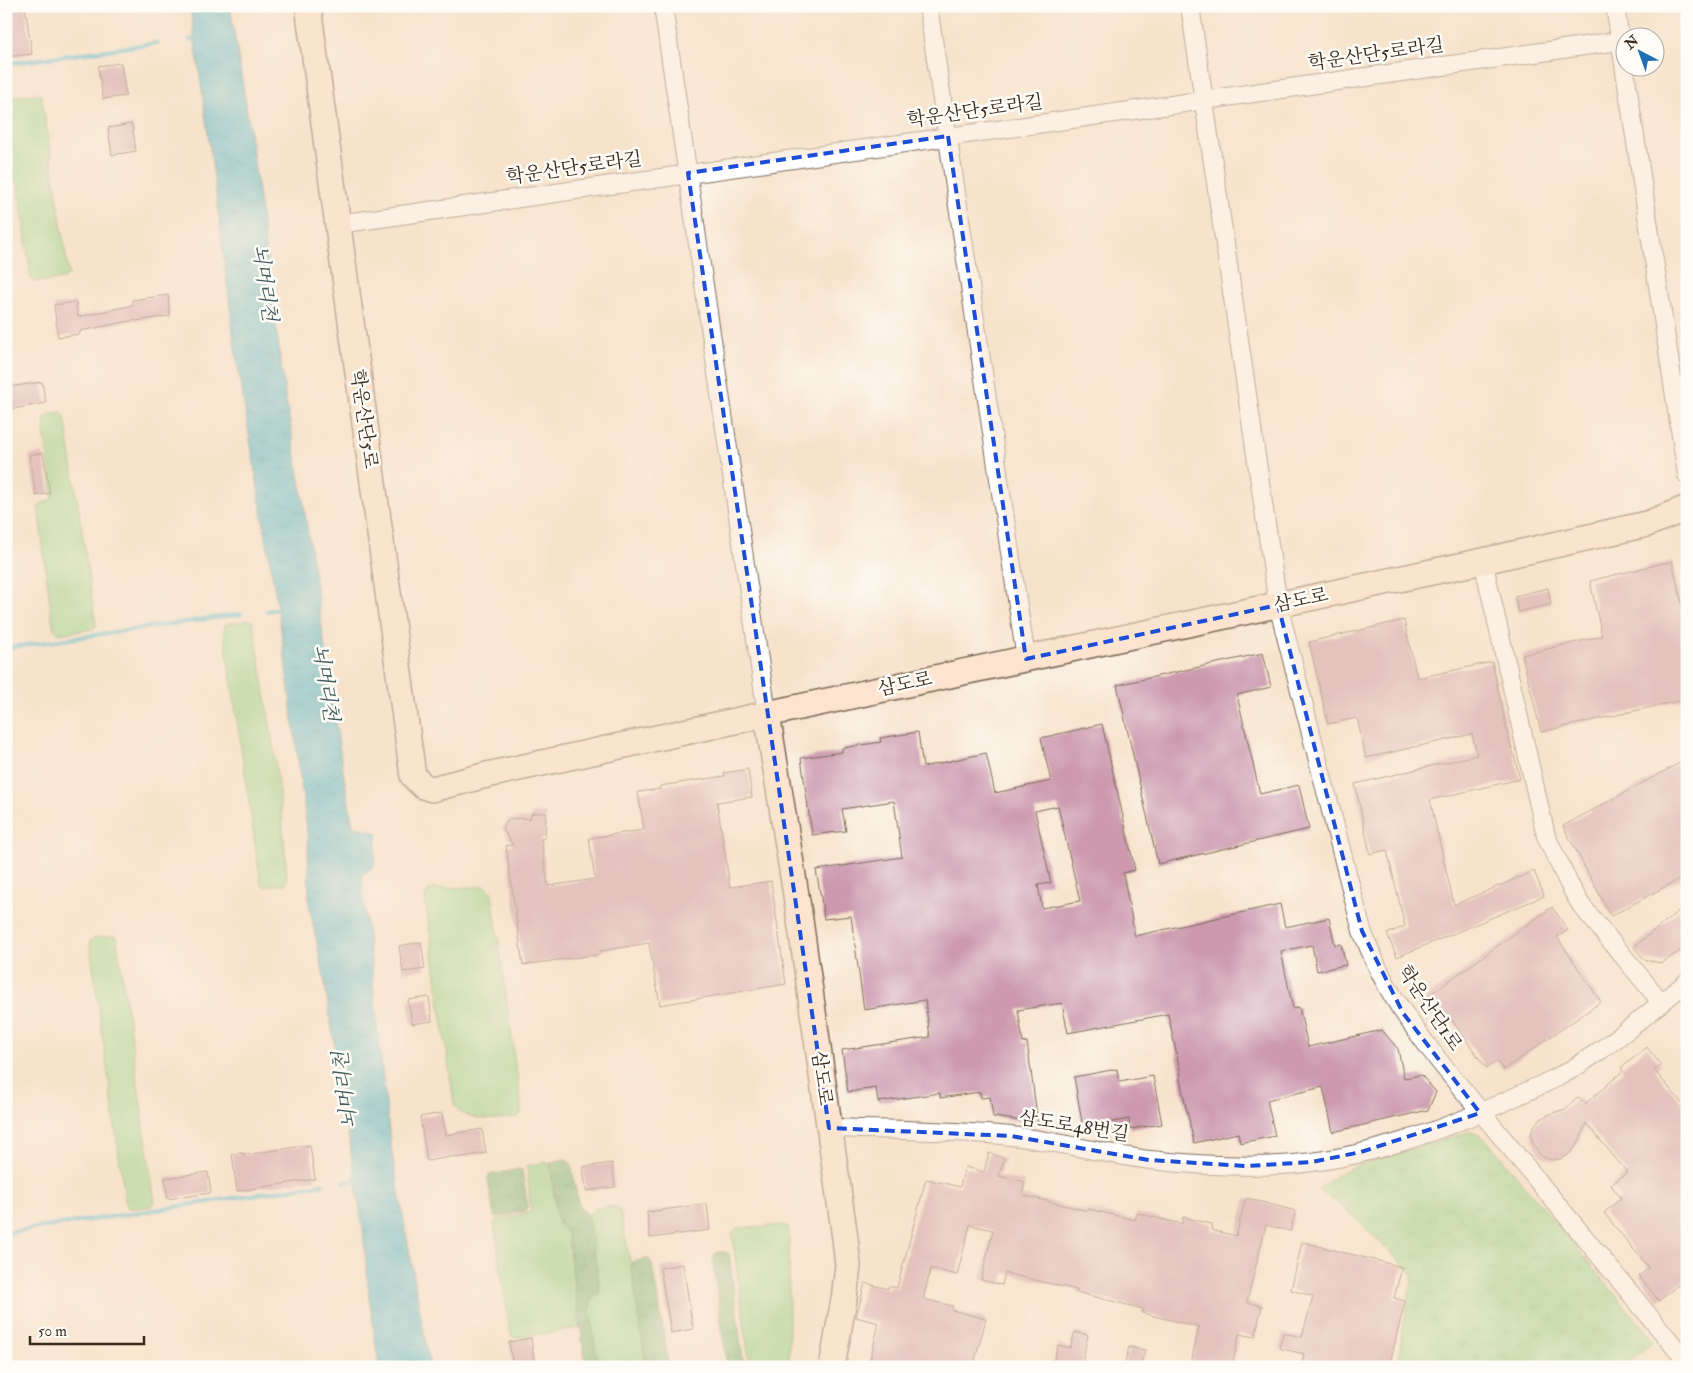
<svg xmlns="http://www.w3.org/2000/svg" width="1693" height="1373" font-family="'IM FELL Double Pica','Noto Serif KR',serif">
<style>
.forest{fill:url(#forest-crowns);stroke:#5a714c}
.park{fill:url(#park-tufts);stroke:#698156}
.garden{fill:#97d88f;stroke:#698156}
.water{fill:url(#water-ripples);stroke:#477278}
.lines{fill:none;stroke-linecap:round;stroke-linejoin:round}
.stream{stroke:#53bad1;stroke-width:4.5}
.building{fill:#cc99ae;fill-rule:evenodd}
.street-casing{stroke:#7d6b5b;stroke-width:20}
.secondary-casing{stroke:#7d6b5b;stroke-width:28}
.street{stroke:#fff;stroke-width:18}
.secondary{stroke:#fde4d0;stroke-width:25}
.marked{fill:none;stroke:#1d4ed8;stroke-width:4;stroke-dasharray:10 6;stroke-linejoin:round}
.labels{text-anchor:middle;dominant-baseline:central;stroke-width:5;stroke-linejoin:round;paint-order:stroke}
.street-label{font-size:19px;fill:#3b2a1e;stroke:#fdfcf7}
.water-label{font-size:20px;font-style:italic;fill:#435c5d;stroke:#fdfcf7}
</style>
<defs>
<pattern id="forest-crowns" width="20" height="18" patternUnits="userSpaceOnUse" patternTransform="scale(1.25)"><rect width="20" height="18" fill="#79b87a"/><path d="M2 6a3 3 0 1 1 6 0M12 15a3 3 0 1 1 6 0" fill="none" stroke="#649663"/></pattern>
<pattern id="park-tufts" width="24" height="20" patternUnits="userSpaceOnUse" patternTransform="scale(1.25)"><rect width="24" height="20" fill="#97d88f"/><path d="M3 7l-1-3M5 7V3M7 7l1-3M15 17l-1-3M17 17v-4M19 17l1-3" fill="none" stroke="#83ba7b"/></pattern>
<pattern id="water-ripples" width="26" height="14" patternUnits="userSpaceOnUse" patternTransform="scale(1.25)"><rect width="26" height="14" fill="#53bad1"/><path d="M2 4q2-2 4 0t4 0M15 11q2-2 4 0t4 0" fill="none" stroke="#4697a9"/></pattern>
</defs>
<rect width="100%" height="100%" fill="#fdfcf7"/>
<filter id="ink" filterUnits="userSpaceOnUse"><feTurbulence type="fractalNoise" baseFrequency=".02" numOctaves="2"/><feDisplacementMap in="SourceGraphic" scale="10" xChannelSelector="R" yChannelSelector="G"/><feConvolveMatrix kernelMatrix="1 2 1 2 8 2 1 2 1" color-interpolation-filters="sRGB"/></filter>
<filter id="wash" filterUnits="userSpaceOnUse"><feTurbulence type="fractalNoise" baseFrequency=".0096" numOctaves="4" result="noise"/><feDisplacementMap in="SourceGraphic" scale="20" xChannelSelector="R" yChannelSelector="G"/><feGaussianBlur stdDeviation="1.12" result="paint"/><feColorMatrix in="noise" values="0 0 0 0 0 0 0 0 0 0 0 0 0 0 0 0 0 1.4 0 .05"/><feComposite in="paint" operator="in"/></filter>
<g filter="url(#wash)">
<rect width="100%" height="100%" fill="#f7e3cc"/>
<!-- forest -->
<path class="forest" d="M566,1159L571,1164L578,1202L580,1208L588,1215L600,1289L599,1294L590,1303V1309L598,1367H586L567,1234L558,1224L550,1166L551,1162Z
M519,1169L522,1170L528,1207L526,1211L497,1217L494,1216L488,1179L489,1175Z
M717,1252H727L729,1254L744,1367H727L713,1263L715,1254Z
M647,1259L650,1260L652,1264L669,1367H646L631,1266L632,1262Z"/>
<!-- park -->
<path class="park" d="M1468,1132C1478,1132 1483,1137 1490,1144L1654,1341L1622,1367H1398L1402,1331L1413,1276L1412,1273L1357,1220L1335,1201L1318,1190C1329,1179 1341,1172 1356,1166Z"/>
<!-- garden -->
<path class="garden" d="M35,94H40L42,98L69,275L63,279L37,282L33,281L31,278L18,183L16,180L6,182V98Z
M61,412L65,416L67,431L96,626L93,629L59,634L54,629L52,619L38,507L42,503L52,499L53,495L44,431L45,418L51,414Z
M249,620L253,622C268,708 282,794 287,880L285,884L264,887L261,884L224,631L225,625L228,624Z
M484,886L489,888L492,894L521,1105V1113L519,1116C503,1121 460,1123 454,1104L425,898L428,891L432,889Z
M112,936L116,937L117,940L155,1203L152,1206L130,1209L126,1206L90,945V941L93,938Z
M545,1162L548,1163L550,1166L558,1224L565,1231L567,1234L580,1326L578,1328L517,1338L512,1336L510,1331L494,1223L497,1220L529,1213L531,1212L527,1166Z
M613,1206L620,1210L631,1266L646,1367H598L590,1309L592,1299L599,1294L600,1289L588,1215L594,1209Z
M784,1225L788,1227L789,1231V1367H750L732,1234L737,1228Z"/>
<!-- water -->
<path class="water" d="M190,6H230L250,130L285,394L301,485L343,771L353,825L378,833L374,866L362,875L363,899L371,961L380,1052L391,1147L430,1367H379L369,1297L363,1230L324,978L309,904L308,840L294,727L280,623L235,349L215,185Z"/>
<g class="lines">
<!-- stream -->
<path class="stream" d="M190,40L201,38
M6,64L157,43
M267,611L283,608
M6,648L241,614
M344,1182L359,1180
M6,1233L323,1184"/>
</g>
<g id="blocks">
<!-- building -->
<path class="building" d="M6,6H25L32,54L6,57Z
M121,63L126,96L103,99L98,66Z
M132,124L136,151L112,155L108,128Z
M168,295L170,316L135,321V320L80,331V334L58,337L54,305L76,302L78,317L133,305L132,300Z
M42,382L46,403L12,409L8,387Z
M43,453L50,493L36,496L29,455Z
M1672,561L1687,626V699L1541,732L1522,655L1602,636L1590,581Z
M1548,588L1551,604L1518,612L1515,596Z
M1404,620L1417,678L1492,662L1511,748L1512,747L1520,779L1430,800L1454,905L1534,871L1544,896L1397,957L1387,934L1405,926L1387,850L1370,854L1355,784L1477,755L1472,734L1366,758L1357,718L1328,724L1309,642Z
M1263,653L1271,687L1237,695L1260,794L1299,785L1309,829L1158,864L1117,685Z
M1102,724L1135,870L1123,873L1135,936L1280,904L1285,927L1329,918L1335,945L1341,944L1346,965L1317,971L1312,945L1281,951L1293,1009L1299,1007L1308,1047L1382,1030L1398,1049L1404,1078L1421,1075L1436,1092L1428,1110L1333,1132L1323,1087L1267,1100L1275,1136L1240,1143L1238,1133L1194,1143L1179,1075H1181L1168,1014L1068,1033L1062,1003L1018,1010L1023,1043L1027,1042L1038,1123L993,1117L990,1097L981,1098L980,1092L940,1098V1093L878,1102L876,1088L848,1092L842,1050L930,1037L925,1000L864,1010L851,916L824,919L821,898L816,870L902,857L894,801L842,809L846,831L812,835L801,758L842,752V748L881,742L880,738L918,732L923,767L986,753L995,793L1051,781L1041,738ZM1058,806L1080,901L1042,908L1038,885L1051,883L1035,811Z
M1687,759V875L1611,916L1563,826Z
M748,769L752,797L717,802L730,887L771,881L786,984L660,1005L649,943L600,951V954L523,965L506,846L513,845L502,828L509,819L522,818L530,819L532,813H546L545,838L541,839L548,886L595,879L589,838L644,830L638,792L660,789V786L725,776L724,773Z
M1687,904V946L1662,963L1645,960L1634,947Z
M1552,907L1568,930L1557,937L1601,1002L1503,1070L1497,1061L1486,1068L1448,1014L1441,1019L1425,998Z
M421,942L425,969L403,972L399,946Z
M429,997L432,1021L412,1024L408,1000Z
M1647,1047L1661,1065L1654,1070L1687,1109V1277L1659,1301L1639,1276L1649,1268L1604,1213L1621,1198L1611,1185L1627,1172L1586,1123L1579,1142L1573,1150L1568,1155L1560,1159L1552,1160L1545,1158L1539,1154L1532,1141L1531,1133L1534,1126L1540,1119L1550,1114L1565,1109L1579,1097L1585,1104L1623,1071L1621,1068Z
M1117,1069L1119,1082L1153,1076L1162,1124L1130,1129L1129,1119L1083,1128L1074,1077Z
M442,1113L446,1135L482,1129L486,1153L456,1158V1156L427,1161L420,1117Z
M310,1145L315,1179L237,1191L232,1154L244,1153V1155Z
M989,1153L1004,1158L999,1176L1025,1182L1022,1195L1088,1211V1209L1135,1220L1137,1213L1182,1224L1183,1217L1212,1224L1211,1230L1236,1236L1246,1198L1296,1211L1290,1231L1266,1225L1247,1302L1262,1306L1255,1337L1239,1334L1232,1367H1190L1199,1327L1142,1313L1143,1309L1076,1292L1077,1290L1005,1273L1002,1285L981,1280L993,1230L970,1225L957,1275L931,1268L923,1299L953,1306L952,1310L986,1319L973,1367H879L869,1364L879,1323L856,1317L865,1283L888,1289L889,1286L897,1288L926,1179L960,1187L965,1167L984,1172Z
M612,1163L615,1187L586,1191L583,1167Z
M208,1172L211,1193L168,1199L165,1178Z
M707,1204L710,1230L650,1238L647,1212Z
M1302,1242L1402,1267L1394,1298L1405,1301L1389,1367H1312L1302,1364L1304,1354L1279,1348L1283,1333L1302,1337L1313,1296L1291,1290Z
M683,1264L693,1329L671,1333L660,1268Z
M1075,1332L1088,1335L1081,1367H1052L1058,1345L1070,1348Z
M531,1338L535,1367H513L509,1342Z
M1129,1347L1145,1350L1140,1367H1124Z"/>
</g>
</g>
<g filter="url(#ink)">
<use href="#blocks" fill-opacity="0" stroke="#7d6b5b" stroke-width="1"/>
<g class="lines">
<!-- street casing -->
<g class="street-casing">
<path id="street" d="M663,6L767,714
M928,6L1026,659
M1190,6L1278,605L1362,931C1370,951 1379,972 1390,991C1404,1016 1422,1038 1439,1061L1687,1362
M1615,6L1687,475
M338,224L1619,41
M1483,561L1546,836L1569,884L1581,905L1661,1002
M829,1128C889,1130 951,1130 1011,1136C1058,1141 1104,1154 1150,1160C1194,1165 1238,1167 1282,1165C1364,1160 1444,1130 1517,1096C1541,1085 1565,1075 1586,1060C1622,1037 1654,1008 1687,982"/>
</g>
<!-- secondary casing -->
<g class="secondary-casing">
<path id="secondary" d="M308,6L413,776L423,786L432,789L487,775L767,714
M832,1367L844,1299L848,1266L845,1238L800,920L767,714L1483,561L1647,524L1687,508"/>
</g>
<!-- street -->
<use href="#street" class="street"/>
<!-- secondary -->
<use href="#secondary" class="secondary"/>
</g>
</g>
<!-- marked area -->
<path d="M0 0H1693V1373H0ZM948,136L1026,659L1278,605L1362,931L1403,1013L1480,1113L1361,1152L1312,1162L1246,1166L1149,1160L1011,1136L829,1128L688,173Z" fill="#f7e3cc" fill-opacity=".55" fill-rule="evenodd"/>
<path class="marked" d="M948,136L1026,659L1278,605L1362,931L1403,1013L1480,1113L1361,1152L1312,1162L1246,1166L1149,1160L1011,1136L829,1128L688,173Z"/>
<g class="labels">
<!-- street labels -->
<g class="street-label">
<text transform="translate(1376 54) rotate(-8)">학운산단5로라길</text>
<text transform="translate(975 111) rotate(-8)">학운산단5로라길</text>
<text transform="translate(574 168) rotate(-8)">학운산단5로라길</text>
<text transform="translate(364 419) rotate(82)">학운산단5로</text>
<text transform="translate(1301 600) rotate(-12)">삼도로</text>
<text transform="translate(905 684) rotate(-12)">삼도로</text>
<text transform="translate(1430 1008) rotate(56)">학운산단1로</text>
<text transform="translate(822 1078) rotate(82)">삼도로</text>
<text transform="translate(1074 1126) rotate(9)">삼도로48번길</text>
</g>
<!-- water labels -->
<g class="water-label">
<text transform="translate(265 283) rotate(82)">뇌머리천</text>
<text transform="translate(326 683) rotate(81)">뇌머리천</text>
<text transform="translate(345 1090) rotate(-97)">뇌머리천</text>
</g>
</g>
<!-- margin -->
<rect width="1693" height="1373" fill="none" stroke="#fdfcf7" stroke-width="25"/>
<!-- north arrow -->
<g transform="translate(1640 52) rotate(319)"><circle r="24" fill="#fdfcf7" stroke="#afa8a0"/>
<path d="M0-4L9 19L0 12L-9 19Z" fill="#1f6fb2"/>
<text y="-8" font-size="14" font-weight="bold" text-anchor="middle" fill="#3b2a1e">N</text>
</g>
<!-- scale -->
<path d="M30 1336v8h114v-8" fill="none" stroke="#3b2a1e" stroke-width="2.5"/>
<text x="38" y="1336" font-size="15" fill="#3b2a1e" stroke="#fdfcf7" stroke-width="4" paint-order="stroke">50 m</text>
</svg>
